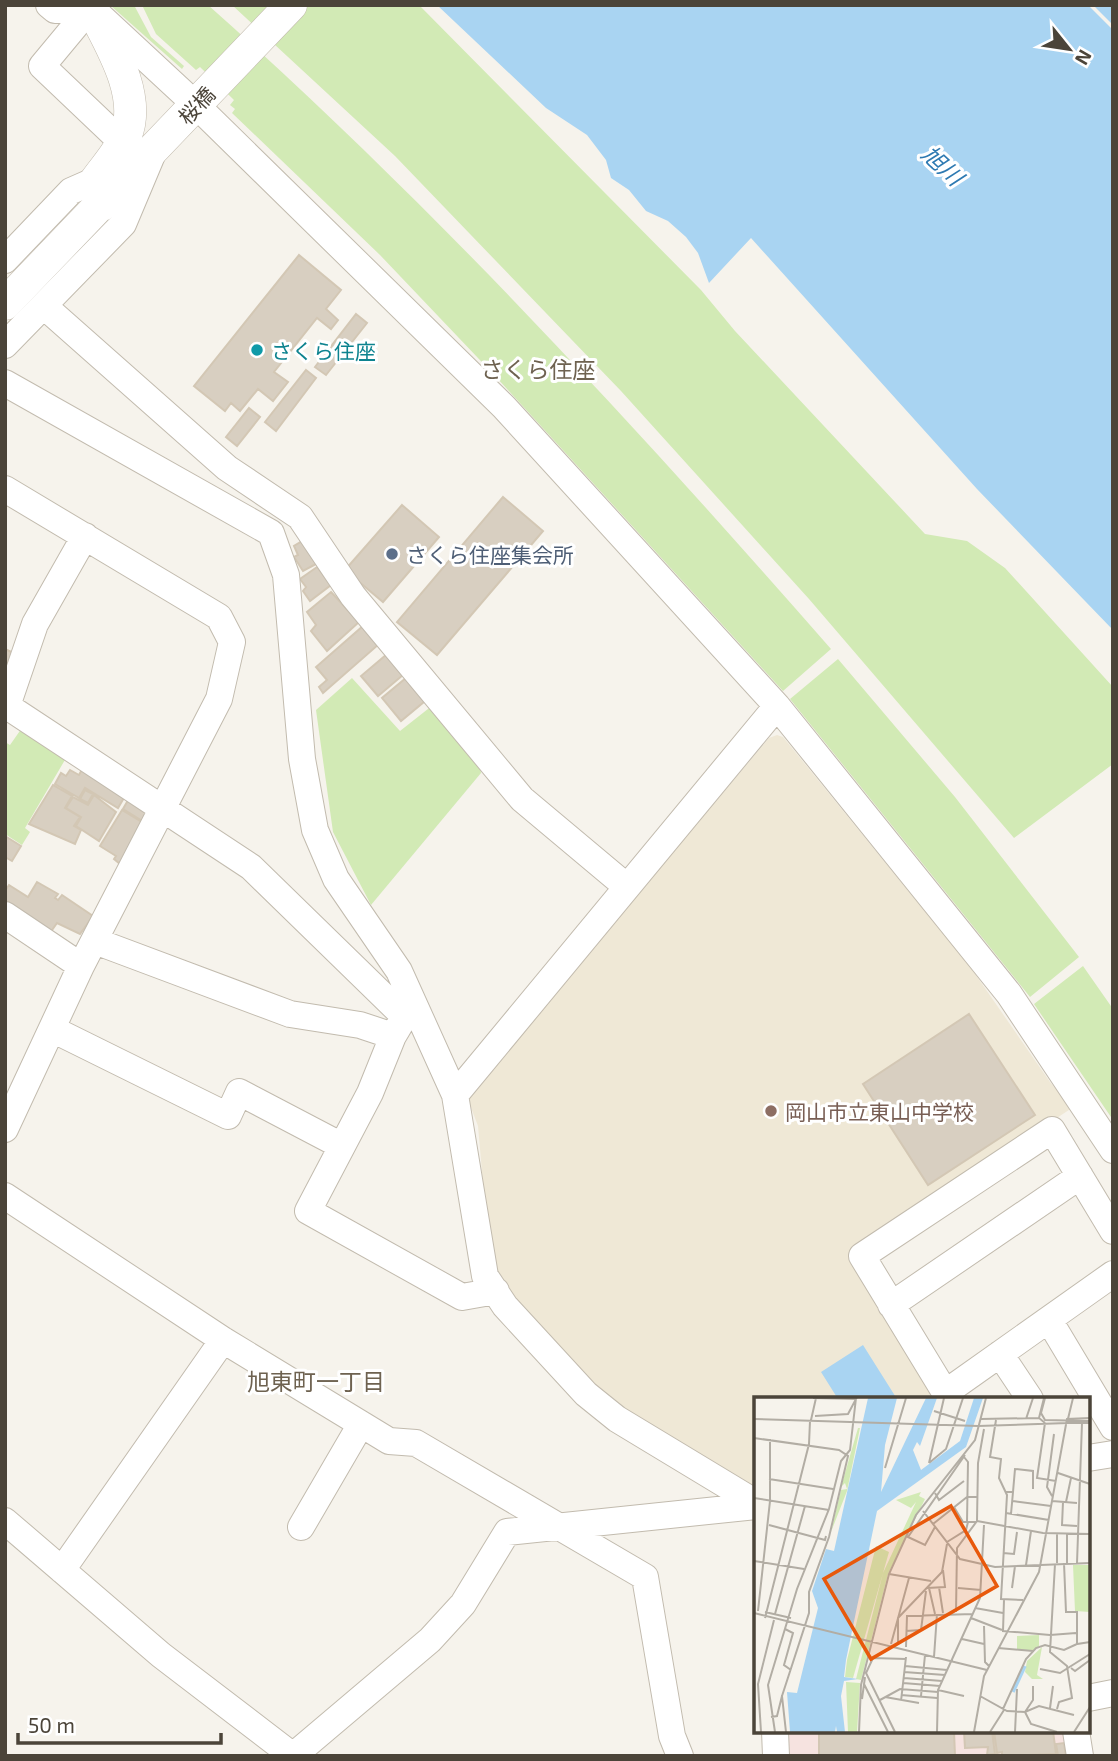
<svg xmlns="http://www.w3.org/2000/svg" width="1118" height="1761" font-family="'Exo 2','Noto Sans JP',sans-serif">
<style>
.education{fill:#efe8d6}
.medical{fill:#f6e3e0}
.green{fill:#d2eab5}
.water{fill:#a9d4f2}
.building{fill:#d8cfc1;stroke:#d3c7b4;stroke-width:2}
.lines{fill:none;stroke-linecap:round;stroke-linejoin:round}
.minor-casing{stroke:#c2bbae;stroke-width:28}
.tertiary-casing{stroke:#c2bbae;stroke-width:33}
.minor{stroke:#fff;stroke-width:26}
.tertiary{stroke:#fff;stroke-width:32}
.culture-dot{fill:#0f9aa8;stroke:#fff;stroke-width:2.5}
.service-dot{fill:#5c6f8a;stroke:#fff;stroke-width:2.5}
.education-dot{fill:#8d6e63;stroke:#fff;stroke-width:2.5}
.labels{text-anchor:middle;dominant-baseline:central;stroke-width:6;stroke-linejoin:round;paint-order:stroke}
.street-label{font-size:21px;fill:#4b4439;stroke:#fff}
.culture-label{font-size:21px;fill:#0d838f;stroke:#fff;text-anchor:start}
.service-label{font-size:21px;fill:#4e5e75;stroke:#fff;text-anchor:start}
.education-label{font-size:21px;fill:#785e54;stroke:#fff;text-anchor:start}
.water-label{font-size:23px;font-style:italic;fill:#2e7ab2;stroke:#fff}
.neighbourhood-label{font-size:23px;fill:#6e6250;stroke:#fff}
.inset-river{fill:none;stroke:#a9d4f2;stroke-width:3.5}
.inset-road{fill:none;stroke:#b2ada4;stroke-width:2}
.view{fill:#e8590c;fill-opacity:0.15;stroke:#e8590c;stroke-width:3.5}
.inset-edge{fill:none;stroke:#4b4439;stroke-width:3.5}
</style>
<rect width="100%" height="100%" fill="#f6f3ec"/>
<!-- education -->
<path class="education" d="M777,735L783,737L971,968L1050,1082L1072,1108L849,1254L937,1399H756V1486L748,1487L617,1406L534,1327L490,1264L478,1126L467,1097L769,738Z"/>
<!-- medical -->
<path class="medical" d="M787,1731H1065L1069,1756H788Z"/>
<!-- green -->
<path class="green" d="M110,5H134L151,37L184,66L182,69Z
M142,5H208C432,204 634,424 831,649L783,691L497,378L380,255L232,113L235,109L230,105L234,100L200,67L196,70L156,34Z
M232,5H419L701,290L735,331L925,534L967,541L1005,568L1113,687V764L1014,838L809,599L621,391L395,156Z
M838,659L955,797L1079,957L1030,997L790,699Z
M352,678L400,731L433,705L479,760L481,773L371,905L333,832L316,710Z
M24,725L69,753L25,828L30,832L22,845L5,834V742L10,745Z
M1083,966L1113,1009V1120L1034,1004Z"/>
<!-- water -->
<path class="water" d="M437,5H1088L1113,30V630L977,489L751,238L709,283L698,253L686,237L668,221L646,211L629,190L611,178L606,160L587,135L546,108Z
M1093,5H1113V25Z
M863,1345L897,1399H838L821,1372Z"/>
<!-- building -->
<path class="building" d="M299,255L341,290L326,309L338,320L331,329L317,318L274,372L288,382L273,401L258,389L240,411L231,403L225,411L194,386Z
M356,314L367,323L326,375L315,367Z
M306,370L316,378L276,431L265,422Z
M249,408L260,417L237,446L226,437Z
M503,497L543,531L437,655L397,622Z
M402,505L439,537L383,602L345,570Z
M304,540L316,564L303,571L294,557L298,555L294,546Z
M317,567L331,585L310,601L303,591L306,587L300,579Z
M331,592L359,622L327,651L311,631L316,625L307,612Z
M363,626L379,644L323,693L319,687L327,680L316,667Z
M5,649L18,655L5,671Z
M386,655L403,675L378,696L361,676Z
M406,678L425,701L401,721L382,698Z
M85,764L125,796L118,808L85,788L79,798L55,784L61,773L66,776L70,770L79,775Z
M53,785L72,796L65,808L80,817L74,826L81,830L75,844L29,824Z
M85,790L93,794L88,803L80,799Z
M94,795L116,812L99,841L76,826L81,817L66,808L73,797L88,805Z
M131,795L152,807L144,822L123,809Z
M122,810L145,824L120,864L114,859L116,856L100,846Z
M5,836L21,846L12,861L5,857Z
M37,882L58,894L55,898L58,900L62,895L93,916L80,934L57,923L50,933L5,905V891L9,885L28,897Z
M969,1014L1035,1115L928,1185L863,1084Z
M819,1731H954L955,1756H819Z
M964,1731H992L995,1754L987,1755L988,1747L965,1748Z
M994,1731H1053L1056,1754L1002,1756V1752L997,1753Z
M1064,1743L1066,1756H1058L1056,1744Z"/>
<g class="lines">
<!-- minor casing -->
<g class="minor-casing">
<path id="minor" d="M49,5L55,10L91,7
M91,7L42,66L123,143
M100,16L196,105L504,407L777,706L1009,994L1113,1150
M5,260L71,191L96,180
M44,306L227,468L300,517L353,596L522,799L627,887
M5,345L123,224L152,155
M5,383L271,533L286,575L302,759L315,830L336,879L399,971L455,1095L485,1276L505,1306L586,1394L617,1419L756,1503
M5,489L219,617L232,642L219,699L81,966L5,1129
M85,536L35,624L7,706L251,867L405,1017
M5,915L81,966
M95,941L290,1014L360,1025L393,1036
M412,1004L393,1036L370,1093L308,1211L462,1297L496,1291
M52,1029L228,1116L239,1092L342,1146
M455,1095L777,706
M5,1196L223,1340L389,1441L416,1443L645,1577L672,1736L680,1756
M891,1305L1080,1176
M1049,1320L1113,1427
M1000,1354L1030,1399
M945,1393L1113,1274
M949,1399L862,1256L1052,1130L1113,1231
M1088,1458L1113,1454
M5,1521L161,1655L293,1756
M301,1527L361,1424
M62,1570L223,1340
M1088,1698L1113,1693
M775,1731L776,1756
M1076,1731L1080,1756
M293,1756L430,1640L463,1604L507,1532L756,1506"/>
</g>
<!-- tertiary casing -->
<g class="tertiary-casing">
<path id="tertiary" d="M91,7C109,43 142,94 126,135C120,151 106,166 96,180L102,205
M5,304L291,5"/>
</g>
<!-- minor -->
<use href="#minor" class="minor"/>
<!-- tertiary -->
<use href="#tertiary" class="tertiary"/>
</g>
<!-- markers -->
<circle class="culture-dot" cx="257" cy="350" r="7"/>
<circle class="service-dot" cx="392" cy="554" r="7"/>
<circle class="education-dot" cx="771" cy="1111" r="7"/>
<g class="labels">
<!-- street labels -->
<g class="street-label">
<text transform="translate(196 105) rotate(-47)">桜橋</text>
</g>
<!-- culture labels -->
<g class="culture-label">
<text x="271" y="350">さくら住座</text>
</g>
<!-- service labels -->
<g class="service-label">
<text x="406" y="554">さくら住座集会所</text>
</g>
<!-- education labels -->
<g class="education-label">
<text x="785" y="1111">岡山市立東山中学校</text>
</g>
<!-- water labels -->
<g class="water-label">
<text transform="translate(943 165) rotate(43)">旭川</text>
</g>
<!-- neighbourhood labels -->
<g class="neighbourhood-label">
<text x="538" y="369">さくら住座</text>
<text x="316" y="1381">旭東町一丁目</text>
</g>
</g>
<!-- overview -->
<g transform="translate(754 1397)">
<rect width="336" height="336" fill="#f6f3ec"/>
<path d="M104,31H106L93,94L77,135L87,93L93,92L91,86L87,90ZM167,95L165,99L171,102L134,177L107,283L102,282L129,176L162,105L157,111L142,103ZM122,149L135,155L99,281L91,280L93,263ZM319,168H336V215L321,214ZM285,238V249L279,254L263,253V239ZM288,250L283,278L289,282H278L271,275L273,264ZM92,285L106,286L103,335H94Z" fill="#d2eab5"/>
<path d="M114,1H143L131,48L127,95L172,1H183L166,49L163,45L159,53L167,73L206,44L220,1H229L212,50L123,114L92,263L90,280L104,282L90,284L87,299L91,335H83L82,329L81,335H36L33,295L43,296L64,211L58,194L72,152L80,154Z" fill="#a9d4f2"/>
<path class="inset-river" d="M259,295L271,269"/>
<path class="inset-road" d="M59,1L102,2L94,17L61,19M290,1L285,21L291,26M291,1L287,16L291,23L336,24M180,14L211,24M0,22L224,29L313,26L319,1M227,22L285,21M272,22L279,1M57,23L62,1M242,23L236,60L247,62L245,81L253,98L247,202L269,203M291,26L283,81L302,84M313,26H336M0,41L85,53L94,59L75,140L55,195V216L28,299L32,335M210,60L214,65L213,125M175,66L192,52L209,1M175,66L190,1M131,71L152,1M304,76L336,87M15,82L79,92M252,95H259L257,117M259,95L261,72L279,74V92M181,96L185,103L210,84M298,99L293,90L300,37M0,101L75,113M259,104L297,109M298,104L323,106M309,105L308,128L323,129M312,105L317,81M200,110L209,125H223M169,114L206,162L241,170L336,166M252,116L295,123M223,124L289,136L336,137M179,127L213,100H224M15,128L71,143L72,139M181,130L171,148L154,140L211,58M193,145L212,133L214,125M249,156L260,157L263,135M0,164L50,172M303,166V136M310,166L312,215H323V247L336,245M313,166V136M323,166L328,26M301,167L296,255L313,269L318,301L305,305L303,312M272,168L277,134M135,177L177,184M185,190L189,216M173,191L191,190L189,173M175,191L181,217M204,191L227,193M258,191L261,169M250,203L249,234L296,238M221,211L249,216M4,214L16,104V42M11,215L37,221M202,215L203,151L223,124L224,66L230,32M0,216L233,273M21,217L51,109M11,221L55,47L56,24M217,221L248,233M230,229L231,265L235,269M31,232L39,236L30,268L37,273M152,234L167,233L172,194M296,238L322,236M208,242L230,247M137,247L155,181M144,248V221L188,175L193,147M152,250L153,219L219,217M244,251L279,254M180,260L183,217M151,269L193,273M317,271L321,274L336,263M286,272L306,276L336,257M150,275L191,278M150,281L188,284M149,286L186,289M110,287L134,335M184,293L210,299M147,298L183,301M167,299L171,258M226,299L253,314L271,315L285,309L320,318M131,300L165,306M108,302L111,280M126,303L146,292L184,295M147,304L152,260M296,311L299,289M249,312L272,262L282,251L291,248L310,253L323,247M271,315L277,327L303,335M271,315L279,303V289M17,320L23,319L28,299M7,335L4,287L20,223M21,335L14,288L43,192L75,112L87,64L96,53L102,1M105,335L107,288L135,177L162,118L221,43L232,1M141,335L112,276L119,261L152,262M183,335L184,293L226,201L230,128M220,335L230,279L285,175L313,22L336,21M236,335L250,313M261,335L263,292M320,335L336,310"/>
<path class="view" d="M197,109L243,189L117,262L70,182Z"/>
<rect width="336" height="336" class="inset-edge"/>
</g>
<!-- border -->
<rect width="1118" height="1761" fill="none" stroke="#4b4439" stroke-width="14"/>
<!-- north arrow -->
<g transform="translate(1069 49) rotate(120)" stroke="#ffffff" stroke-width="5" paint-order="stroke">
<path d="M0-5L12 26L0 18L-12 26Z" fill="#4b4439"/>
<text y="-10" font-size="19" font-weight="bold" text-anchor="middle" fill="#4b4439">N</text>
</g>
<!-- scale -->
<path d="M18 1733v10h203v-10" fill="none" stroke="#4b4439" stroke-width="3.5"/>
<text x="28" y="1733" font-size="21" fill="#4b4439" stroke="#ffffff" stroke-width="5" paint-order="stroke">50 m</text>
</svg>
